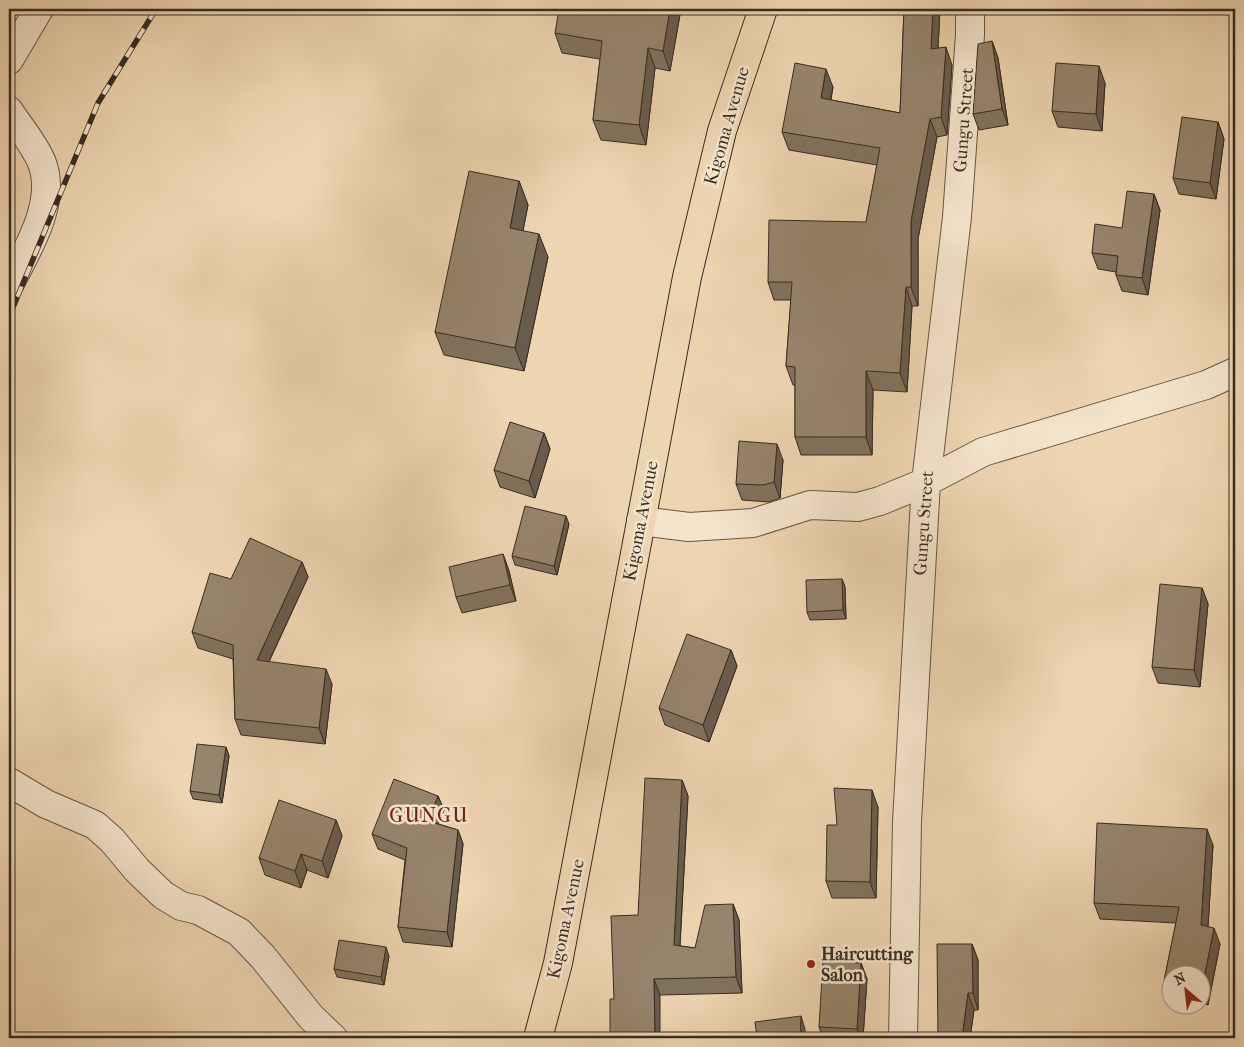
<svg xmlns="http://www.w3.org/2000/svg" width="1244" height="1047" font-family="'IM FELL French Canon',serif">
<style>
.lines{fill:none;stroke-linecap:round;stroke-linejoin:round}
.street-casing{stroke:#645646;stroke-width:30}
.primary-casing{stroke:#362c22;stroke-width:30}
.street{stroke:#f4e4cc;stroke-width:28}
.primary{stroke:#eed5b1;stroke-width:28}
.rail-casing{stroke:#362c22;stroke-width:5.5}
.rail{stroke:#f4e4cc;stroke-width:4;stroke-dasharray:11;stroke-linecap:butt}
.wall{fill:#81725d;stroke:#362c22}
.shaded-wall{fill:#695c4c;stroke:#362c22}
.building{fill:#96846c;stroke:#362c22}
.poi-dot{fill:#8f2418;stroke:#f4e4cc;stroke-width:2}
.labels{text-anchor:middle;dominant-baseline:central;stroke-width:5;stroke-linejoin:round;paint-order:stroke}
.street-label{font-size:18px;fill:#362c22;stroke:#f4e4cc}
.poi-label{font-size:18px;font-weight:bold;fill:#362c22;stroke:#f4e4cc;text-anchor:start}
.quarter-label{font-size:20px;letter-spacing:1px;fill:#7a1f14;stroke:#f4e4cc}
</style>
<rect width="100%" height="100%" fill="#eed5b1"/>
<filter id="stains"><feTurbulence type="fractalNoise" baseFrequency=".004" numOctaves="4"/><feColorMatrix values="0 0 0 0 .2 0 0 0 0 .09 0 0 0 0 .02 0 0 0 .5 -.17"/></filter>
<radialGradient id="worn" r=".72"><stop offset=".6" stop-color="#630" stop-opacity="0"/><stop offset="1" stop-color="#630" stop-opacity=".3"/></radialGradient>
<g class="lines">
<!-- street casing -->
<g class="street-casing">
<path id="street" d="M9,60L39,9
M9,111C20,128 35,145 42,163C57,203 27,250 9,285
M641,521L689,527L753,523L810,505L858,507L880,501L926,482L983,452L1206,385L1235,372
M9,782L46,804L95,825L112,840L137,870L163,895L181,906L198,910L239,932L263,957L311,1017L333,1038
M903,1038L907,822L926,482L957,217L970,35V9"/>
</g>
<!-- primary casing -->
<g class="primary-casing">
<path id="primary" d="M538,1038L558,963L687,277L722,131L763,9"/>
</g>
<!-- street -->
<use href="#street" class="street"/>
<!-- primary -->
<use href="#primary" class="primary"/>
<!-- rail casing -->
<g class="rail-casing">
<path id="rail" d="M9,317L98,103L156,9"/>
</g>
<!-- rail -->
<use href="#rail" class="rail"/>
</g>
<!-- wall -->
<path class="wall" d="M681,9L670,71L655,68L646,145L601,140L593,120L600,59L562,53L555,33Z
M904,9H940L938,48L952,65L947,135L937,137L918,239V306H912L907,392L873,390L872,455H801L795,437V385H793L786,366L791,300H774L768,282L866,222L877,165L789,150L782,132L833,87L831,100L900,113Z
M992,41L998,58L1008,125L979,130L973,114Z
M1105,83L1102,131L1058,127L1052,111Z
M1218,122L1224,139L1216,199L1179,194L1173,178Z
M519,181L528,205L523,230L548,257L524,371L444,355L435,332Z
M1154,194L1160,210L1148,295L1122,291L1116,275V272L1098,269L1092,253L1122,228Z
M544,433L550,449L535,498L500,487L494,470Z
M783,460L780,498L769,502L742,500L736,484Z
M569,524L557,575L515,565L512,556Z
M503,554L509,571L516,601L462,613L456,597Z
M302,562L308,577L269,662L332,684L325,744L241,735L235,719L233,659L198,648L192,632L231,579Z
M842,579L845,587L846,619L810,620L807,612Z
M1202,588L1208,604L1200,687L1158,683L1152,667Z
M731,650L737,666L709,742L665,725L659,708Z
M226,747L229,756L222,803L193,799L190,791Z
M682,780L688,796L680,946L695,948L733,904L739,920L742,993L660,995L614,999L638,915Z
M438,796L444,810L438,824L458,830L463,844L452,947L403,942L398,927L405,860L378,849L372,834Z
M878,807L876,898H832L826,881L837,825Z
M336,820L342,836L328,878L307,870L301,888L265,875L259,858Z
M1213,845L1208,927L1220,944L1208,1005L1202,1003V974H1172V998H1170L1164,981L1176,923L1100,919L1094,903Z
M972,944L978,960V1010H974L970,1038H924L938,1037Z
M389,956L384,985L337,977L334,969Z
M861,963L867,979L863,1038H823L819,1027Z"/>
<!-- shaded-wall -->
<path class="shaded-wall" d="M670,9H681L670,71L663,51Z
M933,9H940L937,68L931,49Z
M992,41L998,58L1008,125L1002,109Z
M946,47L952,65L947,135L941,117Z
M648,48L655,68L646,145L639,125Z
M1099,66L1105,83L1102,131L1096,114Z
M826,69L833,87L827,116L821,98Z
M930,119L937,137L918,239V306L911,287V221Z
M1218,122L1224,139L1216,199L1210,183Z
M519,181L528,205L519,251L510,228Z
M1154,194L1160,210L1148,295L1142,278Z
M539,234L548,257L524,371L515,348Z
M906,287L912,306L907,392L900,373Z
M866,371L873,390L872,455L866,437Z
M544,433L550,449L535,498L529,481Z
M777,444L783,460L780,498L774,482Z
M566,516L569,524L557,575L554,566Z
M503,554L509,571L516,601L510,585Z
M302,562L308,577L262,676L257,660Z
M842,579L845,587L846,619L843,610Z
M1202,588L1208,604L1200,687L1194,670Z
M731,650L737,666L709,742L703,725Z
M326,669L332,684L325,744L319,728Z
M226,747L229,756L222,803L219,795Z
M682,780L688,796L679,961L674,945Z
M872,790L878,807L876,898L870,882Z
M438,796L444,810L434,836L428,821Z
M336,820L342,836L328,878L322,861Z
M1207,829L1213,845L1207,942L1201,925Z
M458,830L463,844L452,947L447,932Z
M301,854L307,870L301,888L295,871Z
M733,904L739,920L742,993L736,977Z
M1214,928L1220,944L1208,1005L1202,988Z
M972,944L978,960V1010L973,993Z
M386,947L389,956L384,985L381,977Z
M861,963L867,979L863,1038H860L857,1029Z
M654,979L660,995V1038H655Z
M968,993L974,1010L970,1038H962Z
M801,1016L805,1029V1038H800Z"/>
<!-- building -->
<path class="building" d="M559,9H670L663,51L648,48L639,125L593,120L602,41L555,33Z
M904,9H933L931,49L946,47L941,117L930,119L911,221V287H906L900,373L866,371V437H795V367L786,366L792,282H768L769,220L866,222L880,148L782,132L795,63L826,69L821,98L900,113Z
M992,41L1002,109L973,114L978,44Z
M1056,63L1099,66L1096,114L1052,111Z
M1182,117L1218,122L1210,183L1173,178Z
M469,171L519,181L510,228L539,234L515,348L435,332Z
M1127,191L1154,194L1142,278L1116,275L1118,256L1092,253L1095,224L1122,228Z
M510,422L544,433L529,481L494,470Z
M739,441L777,444L774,482L763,485L736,484Z
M525,506L566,516L554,566L512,556Z
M250,538L302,562L257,660L326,669L319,728L235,719L233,645L192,632L210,573L231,579Z
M503,554L510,585L456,597L449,567Z
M842,579L843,610L807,612L806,580Z
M1160,584L1202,588L1194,670L1152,667Z
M687,634L731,650L703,725L659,708Z
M197,744L226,747L219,795L190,791Z
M645,778L682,780L674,945L695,948L705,905L733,904L736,977L654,979L655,1038H610V999H614L611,916L638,915Z
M394,779L438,796L428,821L458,830L447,932L398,927L407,848L372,834Z
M834,788L872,790L870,882L826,881L827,825H837Z
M279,800L336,820L322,861L301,854L295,871L259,858Z
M1097,823L1207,829L1201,925L1214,928L1202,988V974H1172V982L1164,981L1179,907L1094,903Z
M339,940L386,947L381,977L334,969Z
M937,944H972L973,993H968L962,1038H924V1035L938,1037Z
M823,961L861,963L857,1029L819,1027Z
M801,1016L800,1038H757L755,1022Z"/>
<!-- markers -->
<circle class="poi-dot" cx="811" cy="964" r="5"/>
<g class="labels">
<!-- street labels -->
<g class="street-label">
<text transform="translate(964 120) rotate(-86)">Gungu Street</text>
<text transform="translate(727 126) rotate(-74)">Kigoma Avenue</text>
<text transform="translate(641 521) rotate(-79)">Kigoma Avenue</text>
<text transform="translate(924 523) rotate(-86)">Gungu Street</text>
<text transform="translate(566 919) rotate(-78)">Kigoma Avenue</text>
</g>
<!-- poi labels -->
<g class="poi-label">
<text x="821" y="954">Haircutting<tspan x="821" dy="21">Salon</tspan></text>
</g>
<!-- quarter labels -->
<g class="quarter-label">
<text x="429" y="815">GUNGU</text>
</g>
</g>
<!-- margin -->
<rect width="1244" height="1047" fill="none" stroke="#eed5b1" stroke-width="30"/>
<rect x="10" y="10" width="1224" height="1027" fill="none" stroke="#362c22" stroke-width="2.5"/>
<rect x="15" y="15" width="1214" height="1017" fill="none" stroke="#362c22"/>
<!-- north arrow -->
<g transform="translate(1186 990) rotate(332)"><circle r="24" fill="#f4e4cc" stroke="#a89a88"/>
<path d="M0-4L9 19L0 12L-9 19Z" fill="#8f2418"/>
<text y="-8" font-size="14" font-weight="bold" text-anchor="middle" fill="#362c22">N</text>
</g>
<rect width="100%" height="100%" filter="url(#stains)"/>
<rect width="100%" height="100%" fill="url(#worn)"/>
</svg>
